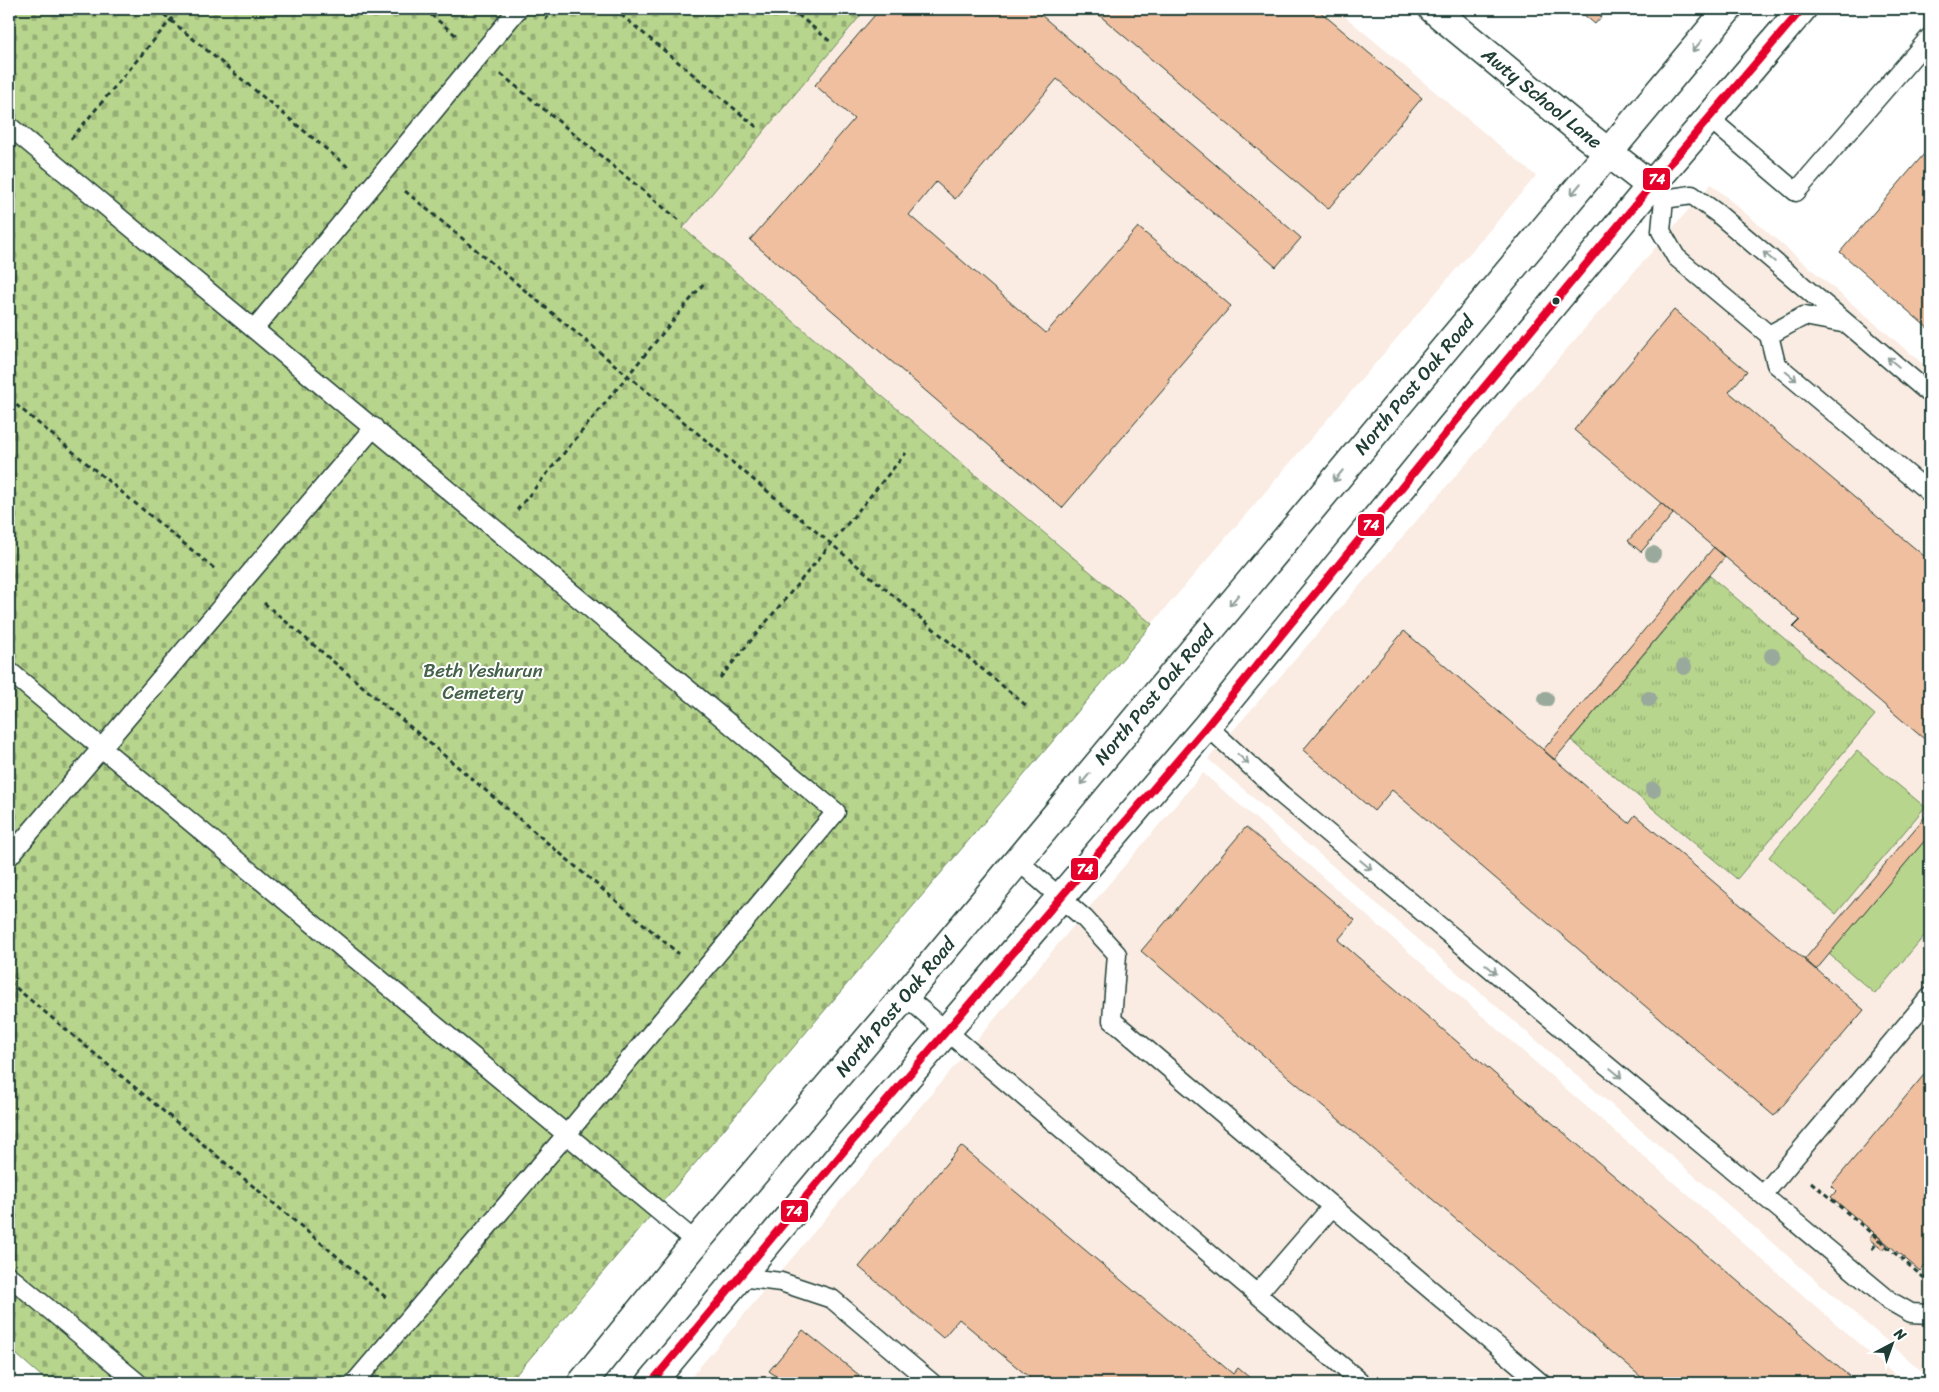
<svg xmlns="http://www.w3.org/2000/svg" width="1939" height="1392" font-family="Sriracha,sans-serif">
<style>
.built{fill:#faece2}
.cemetery{fill:url(#cemetery-stones);stroke:#6c8960}
.park{fill:url(#park-tufts);stroke:#6c8960}
.pitch{fill:#b8d58d;stroke:#6c8960}
.building{fill:#f0bfa0;stroke:#1f3d34}
.lines{fill:none;stroke-linecap:round;stroke-linejoin:round}
.lane-casing{stroke:#1f3d34;stroke-width:21}
.street-casing{stroke:#1f3d34;stroke-width:31}
.secondary-casing{stroke:#1f3d34;stroke-width:31}
.path{stroke:#1f3d34;stroke-width:3;stroke-dasharray:5 4;stroke-linecap:butt}
.lane{stroke:#fff;stroke-width:18}
.street{stroke:#fff;stroke-width:28}
.secondary{stroke:#fff;stroke-width:28}
.bus-1-casing{stroke:#fff;stroke-width:11}
.bus-1{stroke:#e4002b;stroke-width:8}
.tree{fill:#99a99b}
.oneway{stroke:#8f9e9a}
.bus-dot{fill:#1f3d34;stroke:#fff;stroke-width:2}
.labels{text-anchor:middle;dominant-baseline:central;stroke-width:4;stroke-linejoin:round;paint-order:stroke}
.street-label{font-size:19px;fill:#1f3d34;stroke:#fff}
.park-label{font-size:19px;fill:#45634a;stroke:#fff}
.line-badge{stroke:#fff;stroke-width:2}
.badge-label{font-size:14px;text-anchor:middle;font-weight:bold;fill:#fff}
</style>
<defs>
<pattern id="cemetery-stones" width="16" height="16" patternUnits="userSpaceOnUse" patternTransform="scale(1.25)"><rect width="16" height="16" fill="#b8d58d"/><path d="M2 7V4a2 2 0 0 1 4 0v3zM10 15v-3a2 2 0 0 1 4 0v3z" fill="#95ae74"/></pattern>
<pattern id="park-tufts" width="24" height="20" patternUnits="userSpaceOnUse" patternTransform="scale(1.25)"><rect width="24" height="20" fill="#b8d58d"/><path d="M3 7l-1-3M5 7V3M7 7l1-3M15 17l-1-3M17 17v-4M19 17l1-3" fill="none" stroke="#95ae74"/></pattern>
</defs>
<rect width="100%" height="100%" fill="#fff"/>
<filter id="ink" filterUnits="userSpaceOnUse"><feTurbulence type="fractalNoise" baseFrequency=".02" numOctaves="2"/><feDisplacementMap in="SourceGraphic" scale="10" xChannelSelector="R" yChannelSelector="G"/><feConvolveMatrix kernelMatrix="1 2 1 2 8 2 1 2 1" color-interpolation-filters="sRGB"/></filter>
<g filter="url(#ink)">
<!-- built -->
<path class="built" d="M866,9H1336L1536,176L1152,624L683,228Z
M1711,184L1930,370V1378L1208,759Z
M1203,773L1904,1383H686Z"/>
<!-- cemetery -->
<path class="cemetery" d="M9,9H866L683,228L1152,624L509,1383H49L9,1348Z"/>
<!-- park -->
<path class="park" d="M1710,576L1875,715L1737,879L1571,740Z"/>
<!-- pitch -->
<path class="pitch" d="M1857,751L1925,807L1836,914L1769,857Z
M1926,839L1930,842V929L1875,994L1829,954Z"/>
<!-- building -->
<path class="building" d="M880,9H1034L1301,238L1276,267L1057,79L955,199L936,182L909,215L1046,333L1138,227L1231,306L1168,379L1170,382L1062,508L750,240L854,119L815,85Z
M1092,9H1317L1422,98L1328,209Z
M1577,9H1608L1595,24Z
M1930,147V330L1840,252Z
M1674,310L1747,371L1729,392L1930,561V744L1793,627L1800,620L1574,430Z
M1661,503L1673,514L1641,552L1628,541Z
M1714,547L1725,557L1554,760L1543,750Z
M1404,631L1629,823L1635,815L1864,1010L1774,1116L1392,790L1374,811L1303,750Z
M1930,811V842L1926,839L1816,970L1804,960Z
M1246,827L1355,920L1338,940L1857,1383H1648L1141,951Z
M1928,1070L1930,1072V1259L1920,1271L1831,1197L1836,1191L1831,1186Z
M961,1146L1233,1374L1238,1368L1256,1383H1036L959,1319L943,1338L859,1267Z
M1874,1233L1887,1245L1883,1250L1869,1239Z
M803,1330L869,1383H770L776,1376L769,1371Z"/>
<g class="lines">
<!-- lane casing -->
<g class="lane-casing">
<path id="lane" d="M1709,118L1796,192L1930,37
M9,126L836,812L566,1135L354,1383
M1651,186L1664,199L1661,231L1676,257L1769,335L1776,364L1930,493
M1664,199L1692,195L1717,213L1930,394
M254,329L518,9
M1769,335L1804,316L1847,324
M9,671L696,1242
M1207,726L1282,795L1890,1301L1911,1313L1930,1314
M9,857L374,427
M1017,860L1085,919L1117,954L1112,1020L1541,1383
M905,996L1362,1383
M1763,1195L1930,997
M9,1276L138,1383
M739,1277L781,1282L832,1299L932,1383
M1257,1294L1332,1207"/>
</g>
<!-- street casing -->
<g class="street-casing">
<path id="street" d="M1433,9L1581,131L1651,186"/>
</g>
<!-- secondary casing -->
<g class="secondary-casing">
<path id="secondary" d="M582,1383L696,1242L905,996L1728,9
M651,1383L849,1145L1207,726L1451,427L1651,186L1802,9"/>
</g>
<!-- path -->
<path class="path" d="M157,9L349,168
M424,9L458,37
M614,9L759,129
M791,9L832,43
M545,20L554,9
M501,74L680,221
M71,139L180,9
M405,191L1028,707
M9,399L216,570
M517,510L704,283
M264,603L679,954
M720,678L906,453
M9,982L388,1299
M1811,1182L1930,1283
M1872,1249L1880,1240"/>
<!-- lane -->
<use href="#lane" class="lane"/>
<!-- street -->
<use href="#street" class="street"/>
<!-- secondary -->
<use href="#secondary" class="secondary"/>
<!-- bus-1 casing -->
<g class="bus-1-casing">
<path id="bus-1" d="M651,1383L849,1145L1207,726L1451,427L1651,186L1802,9"/>
</g>
<!-- bus-1 -->
<use href="#bus-1" class="bus-1"/>
</g>
<!-- trees -->
<g class="tree">
<circle cx="1653" cy="554" r="8"/>
<circle cx="1772" cy="656" r="8"/>
<circle cx="1684" cy="667" r="8"/>
<circle cx="1546" cy="699" r="8"/>
<circle cx="1649" cy="699" r="8"/>
<circle cx="1653" cy="790" r="8"/>
</g>
<!-- one-way arrows -->
<defs><path id="oneway-shaft" d="M-6 0H5M1.5-3L5.5 0L1.5 3" fill="none" stroke-width="1.6" stroke-linecap="round" stroke-linejoin="round" transform="scale(1.25)"/></defs>
<g class="oneway">
<use href="#oneway-shaft" transform="translate(1697 46) rotate(130)"/>
<use href="#oneway-shaft" transform="translate(1576 189) rotate(130)"/>
<use href="#oneway-shaft" transform="translate(1769 257) rotate(-140)"/>
<use href="#oneway-shaft" transform="translate(1893 362) rotate(-140)"/>
<use href="#oneway-shaft" transform="translate(1791 376) rotate(39)"/>
<use href="#oneway-shaft" transform="translate(1338 476) rotate(130)"/>
<use href="#oneway-shaft" transform="translate(1234 600) rotate(130)"/>
<use href="#oneway-shaft" transform="translate(1243 759) rotate(43)"/>
<use href="#oneway-shaft" transform="translate(1085 779) rotate(130)"/>
<use href="#oneway-shaft" transform="translate(1366 865) rotate(40)"/>
<use href="#oneway-shaft" transform="translate(1491 969) rotate(40)"/>
<use href="#oneway-shaft" transform="translate(1616 1073) rotate(40)"/>
</g>
</g>
<!-- markers -->
<circle class="bus-dot" cx="1556" cy="301" r="4.5"/>
<g class="labels">
<!-- street labels -->
<g class="street-label">
<text transform="translate(1542 98) rotate(39)">Awty School Lane</text>
<text transform="translate(1414 385) rotate(-50)">North Post Oak Road</text>
<text transform="translate(1154 695) rotate(-50)">North Post Oak Road</text>
<text transform="translate(895 1007) rotate(-50)">North Post Oak Road</text>
</g>
<!-- park labels -->
<g class="park-label">
<text x="483" y="670">Beth Yeshurun<tspan x="483" dy="22">Cemetery</tspan></text>
</g>
</g>
<g class="line-badge">
<rect x="1642" y="167" width="29" height="24" rx="5" fill="#e4002b"/>
<rect x="1357" y="513" width="28" height="24" rx="5" fill="#e4002b"/>
<rect x="1070" y="857" width="29" height="24" rx="5" fill="#e4002b"/>
<rect x="780" y="1199" width="29" height="24" rx="5" fill="#e4002b"/>
</g>
<g class="badge-label">
<text x="1657" y="184">74</text>
<text x="1371" y="530">74</text>
<text x="1085" y="874">74</text>
<text x="794" y="1216">74</text>
</g>
<!-- margin -->
<rect width="1939" height="1392" fill="none" stroke="#fff" stroke-width="30"/>
<rect x="15" y="15" width="1909" height="1362" fill="none" stroke="#1f3d34" stroke-width="2" filter="url(#ink)"/>
<!-- north arrow -->
<g transform="translate(1892 1344) rotate(41)" stroke="#ffffff" stroke-width="4" paint-order="stroke">
<path d="M0-4L9 19L0 12L-9 19Z" fill="#1f3d34"/>
<text y="-8" font-size="14" font-weight="bold" text-anchor="middle" fill="#1f3d34">N</text>
</g>
</svg>
